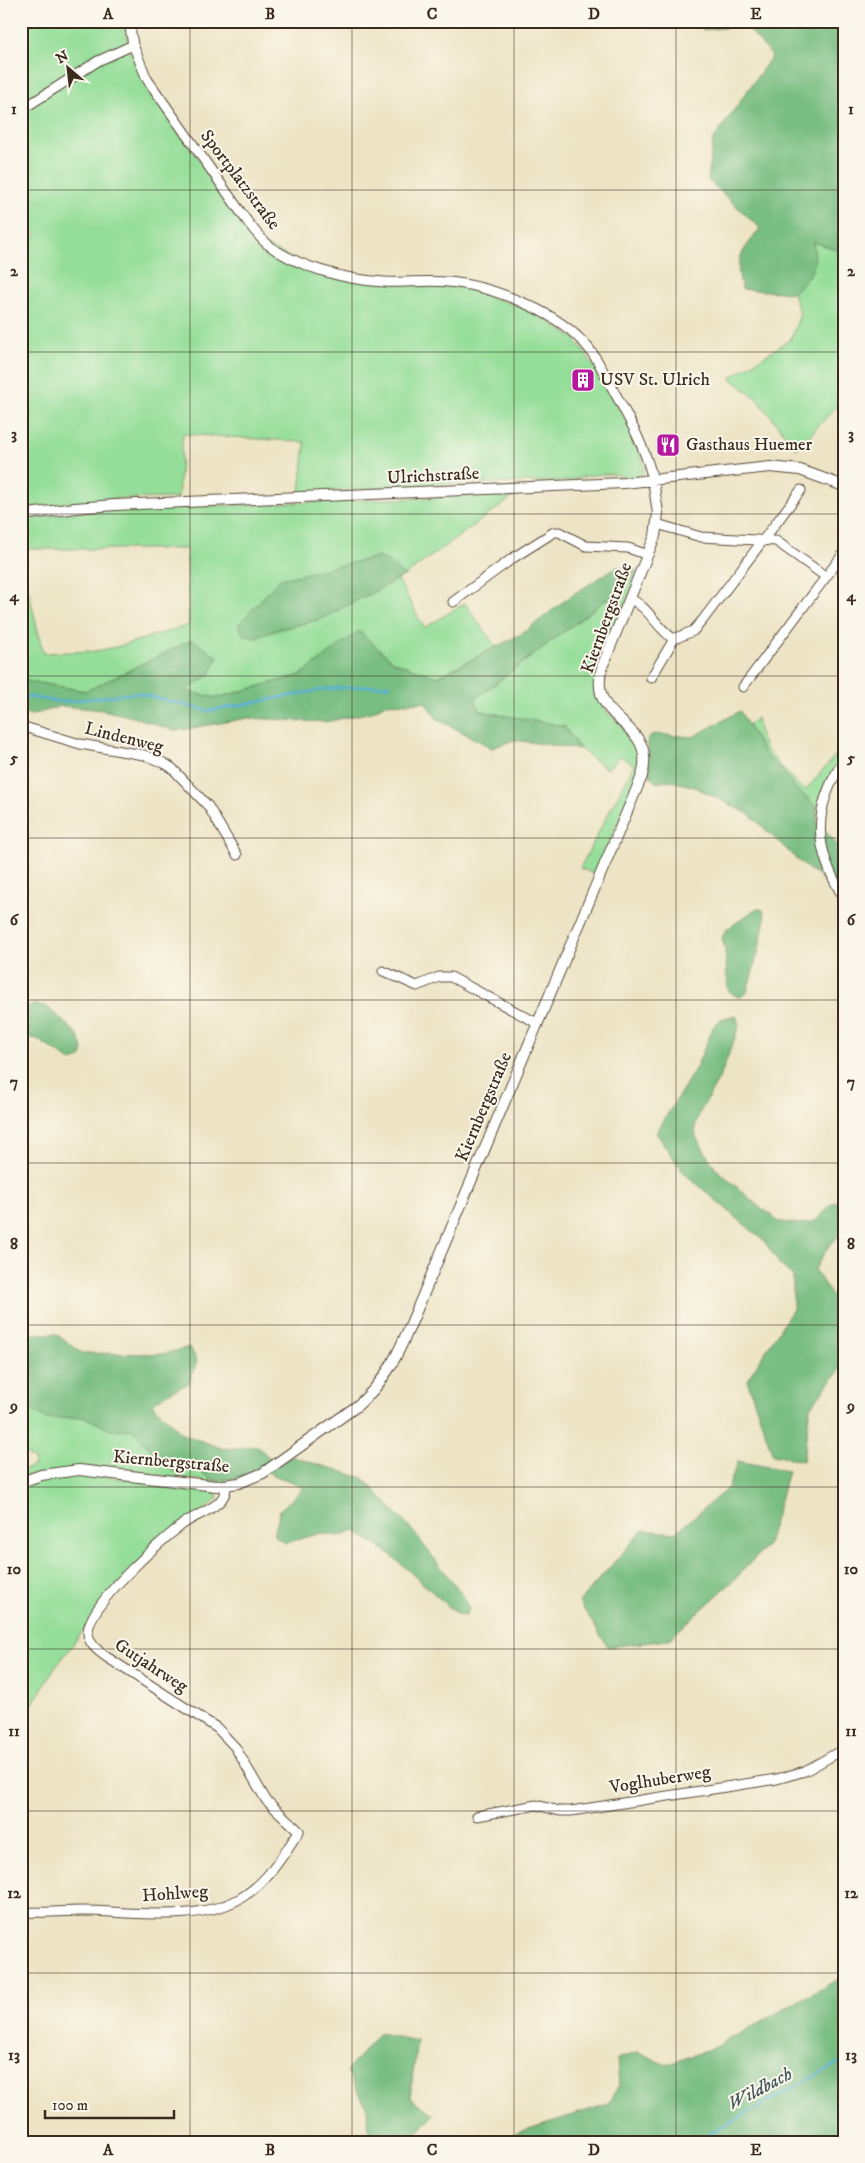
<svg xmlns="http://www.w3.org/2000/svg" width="865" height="2163" font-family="'IM FELL DW Pica',serif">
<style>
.green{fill:#95de99;stroke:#68845c}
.forest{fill:#78bd81;stroke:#5a7450}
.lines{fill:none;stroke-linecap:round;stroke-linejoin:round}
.stream{stroke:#57b1d5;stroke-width:2.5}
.minor-casing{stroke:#564637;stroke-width:11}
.tertiary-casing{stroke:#564637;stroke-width:12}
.minor{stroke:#fff;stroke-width:9}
.tertiary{stroke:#fff;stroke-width:10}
.grid{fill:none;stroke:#3b2a1e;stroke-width:1;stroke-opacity:0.55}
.labels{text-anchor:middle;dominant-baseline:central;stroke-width:4;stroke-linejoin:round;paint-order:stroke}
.street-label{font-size:18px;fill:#3b2a1e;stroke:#fbf7ec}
.poi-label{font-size:18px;fill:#3b2a1e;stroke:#fbf7ec;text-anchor:start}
.water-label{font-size:19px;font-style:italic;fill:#45595e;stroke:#fbf7ec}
.neatline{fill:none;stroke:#3b2a1e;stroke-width:2}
.grid-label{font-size:16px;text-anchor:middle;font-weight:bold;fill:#3b2a1e}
</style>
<rect width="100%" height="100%" fill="#fbf7ec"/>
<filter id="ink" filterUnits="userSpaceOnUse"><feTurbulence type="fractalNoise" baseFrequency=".02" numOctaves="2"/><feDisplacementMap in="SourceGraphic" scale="10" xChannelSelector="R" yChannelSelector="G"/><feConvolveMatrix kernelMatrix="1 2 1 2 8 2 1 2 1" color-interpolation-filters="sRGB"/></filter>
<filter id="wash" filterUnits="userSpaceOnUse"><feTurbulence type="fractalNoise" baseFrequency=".0096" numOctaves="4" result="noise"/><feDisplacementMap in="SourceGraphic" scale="20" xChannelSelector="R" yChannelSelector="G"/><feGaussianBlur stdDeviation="1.12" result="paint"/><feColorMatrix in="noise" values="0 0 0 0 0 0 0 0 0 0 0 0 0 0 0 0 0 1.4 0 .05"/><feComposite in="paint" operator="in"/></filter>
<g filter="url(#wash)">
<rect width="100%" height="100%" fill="#ede4c5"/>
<!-- green -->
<path class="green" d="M38,21H84L85,23L91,21H125L128,41L124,45L126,50L132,53L168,116L244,224L258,241L321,274L465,288L533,311L574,338L597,370L631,429L645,467L642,474C632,480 623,475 611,474C596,474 583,476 569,481L443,484L300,493L305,442L183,434L178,498L112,499L21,508V455L24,452L21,449V247L36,234L21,213V30Z
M812,241L844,252V413L836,407L797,449L757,399L730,378L791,339L800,314L793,293C810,275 819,267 812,241Z
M517,494L404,576L389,561L255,638L280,629L321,619L398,579L424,628L465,603L496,647L437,677L394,662L359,632L301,675L217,698L184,691L192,640L86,691L21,680V558L43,653L96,651L116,647L189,625L187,549H21V519L82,511Z
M636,570L637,571L595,689C601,716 628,724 639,748C642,753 640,762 640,768L596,875L580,868L634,765L620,756L607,769L580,749L564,726L480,711L475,699L624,586Z
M757,718L760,735L766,750L802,789H807L844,745V754L821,793L817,809L809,799L796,789L783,771L765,755L748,725Z
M21,1404L46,1419L85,1417L111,1430L131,1429L172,1471L197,1470L214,1480L229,1479L248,1475L249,1478L223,1482L207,1481L91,1467L21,1478V1471L33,1466L35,1461L21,1450Z
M76,1473L215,1490L218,1497L214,1502L130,1569L55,1668L21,1722V1485L46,1477Z"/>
<!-- forest -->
<path class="forest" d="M702,21H844V252L813,242C818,269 812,273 793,293L742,289C733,256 743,253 760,228L708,180L713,140L772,56L746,26L703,30Z
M377,557L389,561L404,576L321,619L280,629L255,638L245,636L238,625L280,579Z
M617,567L636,570L624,586L475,699L480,711L564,726L580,749L514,740L492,748L437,719L425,702L385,704L372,712L325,722L248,718L175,731L140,719L103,710L61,706L32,715L21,713V680L86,691L192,640L218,657L210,675L185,691L217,698L301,675L359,631L394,662L438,677L523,633L572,595Z
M740,711L765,755L783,771L796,789L809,799L817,809V821L844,853V895L802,864L749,814L695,787L667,780L658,783C642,776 651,753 647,739L653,734L693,737Z
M757,908L763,910L765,918L760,945L747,992L739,998L728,990L725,950L722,938L726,930Z
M36,1005L46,1006L76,1033L83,1047L81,1058L71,1061L35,1038H21V1008Z
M736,1015L739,1026L721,1075L699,1114L695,1127L696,1137L715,1168L763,1210L771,1214L776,1221C790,1223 812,1228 822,1215C832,1204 828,1204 844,1199V1232C831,1240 821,1257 815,1270L832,1296L844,1299V1365L810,1407L803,1461L773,1455L747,1380L793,1309V1276L780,1265L765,1242L684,1173L656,1133L697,1066L713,1027L721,1019Z
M26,1334H56L82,1353L163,1354L190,1347L197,1361L189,1383L166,1394L152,1404L182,1434L224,1449L257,1446L270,1458L293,1457L363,1478L411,1529L462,1594L469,1609L465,1616L458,1615L390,1554L354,1530L339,1536L321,1533L286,1543L274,1536L280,1510L303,1489C290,1477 279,1481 264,1469L229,1479L214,1480L197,1470L172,1471L131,1429L111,1430L85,1417L46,1419L21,1404V1336Z
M738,1461L788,1471L768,1544L733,1581L668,1640L608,1647L579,1602L643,1530L675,1533L728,1488Z
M844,1976V2142H487L608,2104L619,2085L617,2059L638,2052L667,2065L717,2046Z
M379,2033L417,2041L410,2098L434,2114L409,2142H348L349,2139L369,2132L367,2108L347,2071Z"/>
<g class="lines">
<!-- stream -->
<path class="stream" d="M21,696L63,702L137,693L208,711L326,689L390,685
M704,2137L722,2142
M690,2142L704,2137L844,2060"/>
</g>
</g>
<g filter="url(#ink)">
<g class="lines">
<!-- minor casing -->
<g class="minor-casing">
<path id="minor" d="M129,21L133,45L147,79L247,221C253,229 259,237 267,244C297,267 346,280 384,282C405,283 427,280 448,282C489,285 552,310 581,340C594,352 602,369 610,384C627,415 645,446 653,480
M21,110L98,61L133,45
M657,524L701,537L776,541L825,576
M630,599C649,607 657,629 674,639L693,631L702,621L801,490
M453,602L513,558L554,532H559L586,546L628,548L648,555
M651,678L674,639
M743,687L844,553
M21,726L80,744L144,755L164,763L172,768L208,806L237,855
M844,760C812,809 813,848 844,898
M383,971L417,986L439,977H451L537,1023
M477,1816L536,1805L560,1811H571L777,1779L805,1771L844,1749
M21,1912C42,1913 62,1911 82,1911C129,1911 196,1923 239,1899C266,1884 283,1856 299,1831L266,1800L235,1747L217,1728L105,1656C97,1650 88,1643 88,1632C89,1603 161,1541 183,1524C198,1513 228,1506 226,1485"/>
</g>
<!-- tertiary casing -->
<g class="tertiary-casing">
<path id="tertiary" d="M21,515L75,508L115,505L624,483L770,467L800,470L844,486
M21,1482L41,1475L79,1470L216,1486L239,1483L263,1473L357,1406C385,1382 396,1358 410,1326L642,776C658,718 586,726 602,667L655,536L658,513L653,480"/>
</g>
<!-- minor -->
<use href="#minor" class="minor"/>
<!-- tertiary -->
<use href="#tertiary" class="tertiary"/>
</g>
</g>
<!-- grid -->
<path class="grid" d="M190,21V2142M352,21V2142M514,21V2142M676,21V2142M21,190H844M21,352H844M21,514H844M21,676H844M21,838H844M21,1000H844M21,1163H844M21,1325H844M21,1487H844M21,1649H844M21,1811H844M21,1973H844"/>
<!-- icons -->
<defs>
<g id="building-square" transform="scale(1.25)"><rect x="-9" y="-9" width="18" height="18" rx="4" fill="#b5179e" stroke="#fbf7ec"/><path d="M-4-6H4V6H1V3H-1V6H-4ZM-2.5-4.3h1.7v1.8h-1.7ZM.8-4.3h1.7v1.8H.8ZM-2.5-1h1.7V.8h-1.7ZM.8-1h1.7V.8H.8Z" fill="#fff"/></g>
<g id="restaurant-square" transform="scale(1.25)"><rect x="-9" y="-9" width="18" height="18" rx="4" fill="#b5179e" stroke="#fbf7ec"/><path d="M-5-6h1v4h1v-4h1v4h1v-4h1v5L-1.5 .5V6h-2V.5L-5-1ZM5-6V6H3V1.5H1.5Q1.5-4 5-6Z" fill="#fff"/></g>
</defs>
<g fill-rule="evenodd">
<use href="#building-square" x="583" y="380"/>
<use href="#restaurant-square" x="668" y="445"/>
</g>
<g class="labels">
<!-- street labels -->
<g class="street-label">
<text transform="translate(240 180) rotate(53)">Sportplatzstraße</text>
<text transform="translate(433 476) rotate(-3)">Ulrichstraße</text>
<text transform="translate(607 618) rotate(-70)">Kiernbergstraße</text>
<text transform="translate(124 738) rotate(14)">Lindenweg</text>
<text transform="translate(484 1107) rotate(-67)">Kiernbergstraße</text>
<text transform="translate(171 1462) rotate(5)">Kiernbergstraße</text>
<text transform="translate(151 1666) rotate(33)">Gutjahrweg</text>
<text transform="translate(660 1780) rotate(-9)">Voglhuberweg</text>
<text transform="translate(175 1894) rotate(-4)">Hohlweg</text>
</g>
<!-- poi labels -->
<g class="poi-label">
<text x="600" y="380">USV St. Ulrich</text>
<text x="686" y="445">Gasthaus Huemer</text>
</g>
<!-- water labels -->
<g class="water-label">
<text transform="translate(760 2089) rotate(-28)">Wildbach</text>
</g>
</g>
<!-- margin -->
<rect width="865" height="2163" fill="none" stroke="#fbf7ec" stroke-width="55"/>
<!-- north arrow -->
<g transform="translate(68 68) rotate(332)" stroke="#fbf7ec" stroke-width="4" paint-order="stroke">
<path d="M0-4L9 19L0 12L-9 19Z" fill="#3b2a1e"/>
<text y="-8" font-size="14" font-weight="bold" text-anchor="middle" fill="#3b2a1e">N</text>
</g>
<!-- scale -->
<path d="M45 2110v8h129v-8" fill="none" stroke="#3b2a1e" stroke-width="2.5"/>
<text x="52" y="2110" font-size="15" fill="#3b2a1e" stroke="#fbf7ec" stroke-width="4" paint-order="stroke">100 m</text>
<rect x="28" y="28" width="810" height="2108" class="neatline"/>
<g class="grid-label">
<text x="108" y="19">A</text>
<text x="270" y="19">B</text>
<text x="432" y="19">C</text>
<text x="594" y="19">D</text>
<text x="756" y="19">E</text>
<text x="14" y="114">1</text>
<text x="851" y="114">1</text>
<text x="14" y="276">2</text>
<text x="851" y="276">2</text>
<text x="14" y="439">3</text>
<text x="851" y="439">3</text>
<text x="14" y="601">4</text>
<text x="851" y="601">4</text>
<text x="14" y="763">5</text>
<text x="851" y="763">5</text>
<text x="14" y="925">6</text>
<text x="851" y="925">6</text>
<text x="14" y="1087">7</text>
<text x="851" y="1087">7</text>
<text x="14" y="1249">8</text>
<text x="851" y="1249">8</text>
<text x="14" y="1411">9</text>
<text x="851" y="1411">9</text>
<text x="14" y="1574">10</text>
<text x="851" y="1574">10</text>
<text x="14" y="1736">11</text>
<text x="851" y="1736">11</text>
<text x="14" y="1898">12</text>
<text x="851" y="1898">12</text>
<text x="14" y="2060">13</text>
<text x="851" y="2060">13</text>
<text x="108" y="2155">A</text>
<text x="270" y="2155">B</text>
<text x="432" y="2155">C</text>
<text x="594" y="2155">D</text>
<text x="756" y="2155">E</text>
</g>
</svg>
